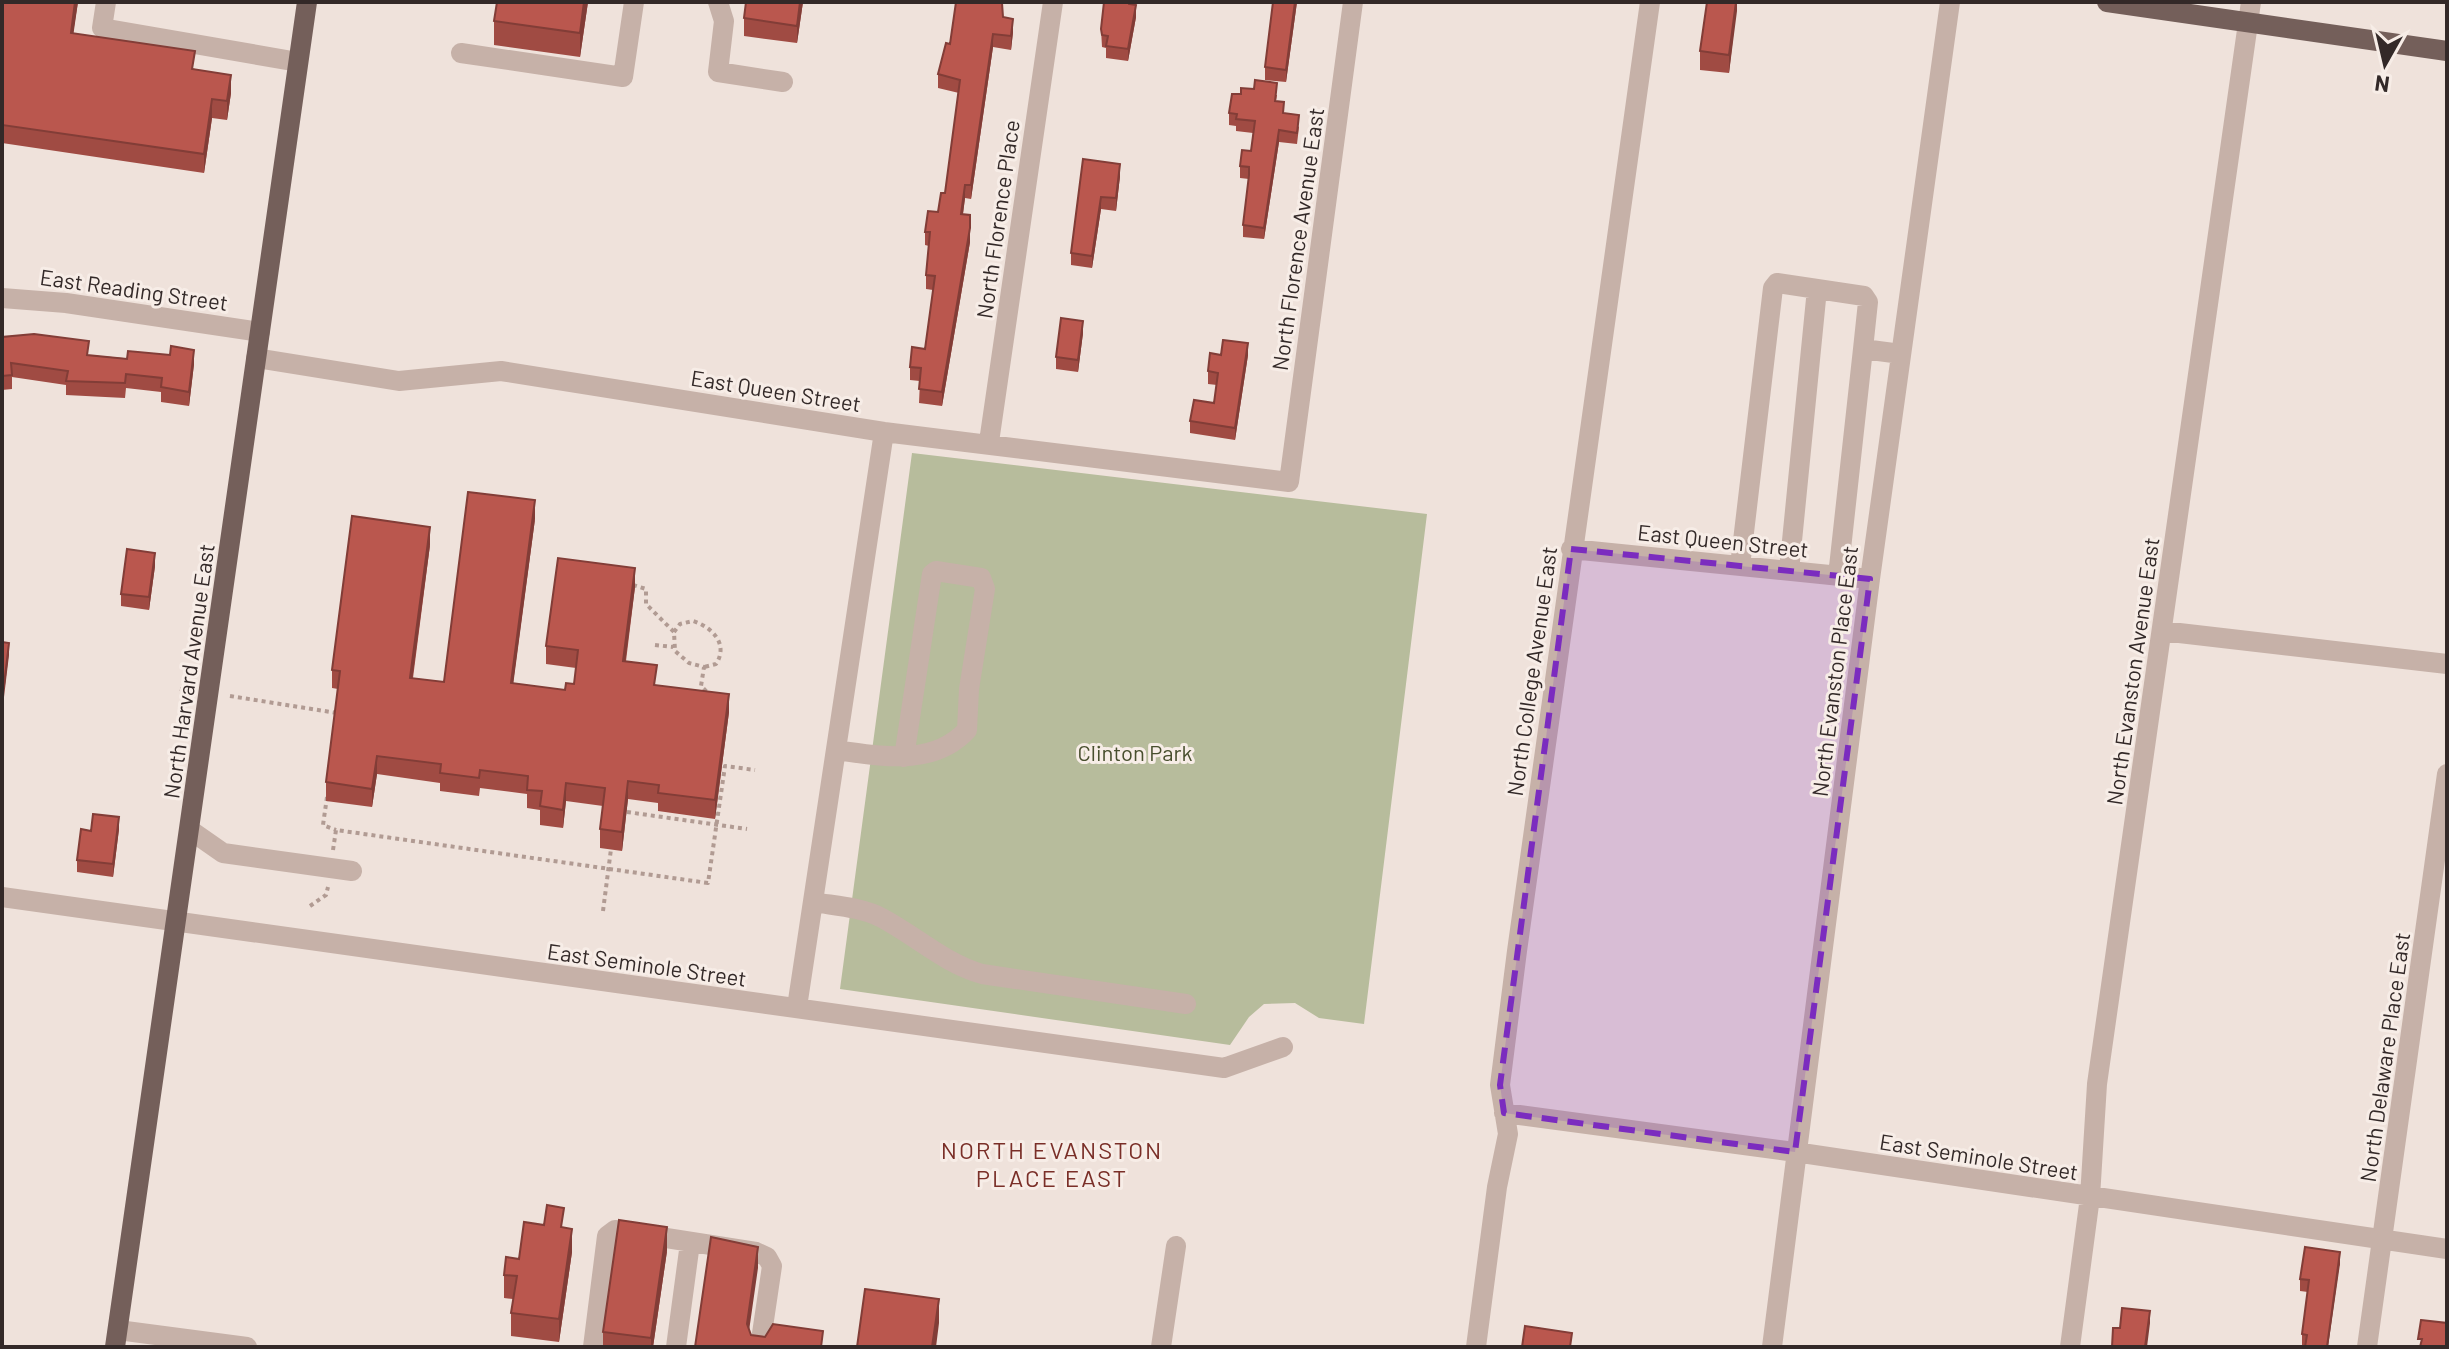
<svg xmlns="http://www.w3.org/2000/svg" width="2449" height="1349" font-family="Barlow,sans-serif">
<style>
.green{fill:#b7bc9c}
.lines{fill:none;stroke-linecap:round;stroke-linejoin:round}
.path{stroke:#b19b93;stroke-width:4;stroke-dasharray:4 4;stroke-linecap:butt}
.minor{stroke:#c6b1a8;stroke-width:20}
.major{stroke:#745f5a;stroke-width:20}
.wall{fill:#a04b43}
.shaded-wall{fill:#823d37}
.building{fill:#ba574e;stroke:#823d37;stroke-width:2}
.marked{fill:#7b2cbf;fill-opacity:0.2;stroke:#7b2cbf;stroke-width:6;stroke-dasharray:16 10;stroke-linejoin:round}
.labels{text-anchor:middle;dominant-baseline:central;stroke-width:6;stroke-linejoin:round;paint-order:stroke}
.street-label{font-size:22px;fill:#332928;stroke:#f7ede7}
.park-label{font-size:22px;fill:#484f2e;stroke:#f7ede7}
.neighbourhood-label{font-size:24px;letter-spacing:2px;fill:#7a2f28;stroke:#f7ede7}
</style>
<rect width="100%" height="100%" fill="#efe2db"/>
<!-- green -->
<path class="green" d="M912,453L1427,514L1364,1024L1319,1018L1295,1003L1264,1004L1249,1017L1230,1045L840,989Z"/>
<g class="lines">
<!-- path -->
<path class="path" d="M633,585L646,589V604L674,632L675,651L689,663L704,667L701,686L708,693
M674,632L680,624L693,621C712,627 729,644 716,664L704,667
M655,645L673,647
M180,689L185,690
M230,696L337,713
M327,797L323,825L336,830
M627,812L747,829
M333,850L336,830L708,883L725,766L755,770
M310,906L326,895L328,887
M603,911L611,849"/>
<!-- minor -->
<path class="minor" d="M106,2L102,28L298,62
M718,2L724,21L718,72L783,82
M461,53L623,77L634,2
M2,298L66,303L260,332
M256,358L399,381L501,371L884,432L1289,482L1353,2
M989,442L1053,2
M1571,549L1870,579
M1740,566L1773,288L1777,283L1864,296L1868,302L1863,349L1901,354
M1789,571L1817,289
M1838,576L1863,349
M2162,631L2447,664
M836,750C881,756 933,767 967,730L969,689L985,589L981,578L936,571L932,574L904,757
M190,830L223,853L352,871
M2,897L1224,1068L1283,1047
M813,902C836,906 861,907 882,918C916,936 944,963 982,974L1186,1004
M797,1007L884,432
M1504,1113L1795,1152L2447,1249
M118,1330L247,1347
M593,1347L607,1236L615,1230L756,1252L767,1257L772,1266L760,1347
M676,1347L690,1243
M1161,1347L1176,1246
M1476,1347L1497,1187L1508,1134L1500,1085L1517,951L1650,2
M1772,1347L1870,579L1950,2
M2070,1347L2090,1197L2097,1084L2251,2
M2367,1347L2447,774"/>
<!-- major -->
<path class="major" d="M2107,2L2447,51
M115,1347L307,2"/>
</g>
<!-- wall -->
<path class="wall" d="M2,2H78L73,33L195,69L231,93L227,120L212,118L204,173L2,143Z
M588,2L580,57L494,45V21Z
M746,2H803L797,43L744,36V18Z
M1104,2H1131L1136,17L1128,61L1106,58V48L1102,47L1101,29Z
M1297,2L1286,82L1265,80V67Z
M1737,2L1729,73L1700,70V51Z
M1003,17L1013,32L1011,50L993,47L971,199L965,198L963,214L970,215V242L942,406L919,403L920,381L910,380V367L925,349L933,290L926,289V275L929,246L925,245V232L938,212L945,193L959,93L938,88V74L950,44Z
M1241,94L1277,95L1276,101L1284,113L1299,127L1297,144L1279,142L1264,239L1243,237V225L1249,179L1240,178V166L1251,151L1253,133L1236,131V126L1229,125V113Z
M1083,159L1120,176L1116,211L1101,209L1092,268L1071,265V253Z
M1083,333L1078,372L1056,369V357Z
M2,337L89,355L194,364L189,406L161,402V392L126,388L125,398L66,395V385L12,377V389L2,390Z
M1221,355H1248L1235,440L1190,433V421L1214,403L1217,385L1208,384V371Z
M535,519L513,683L565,690L574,684L576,668L546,664V646L635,587L626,661L656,685L729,712L715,819L658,811V803L628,799L622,851L600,848V829L603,806L566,801L563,828L540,825V810L527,808V794L480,788L479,796L440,791V783L377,774L372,807L326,801V782L338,689L332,688V670L430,545L413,678L444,682Z
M155,566L149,610L121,606V594Z
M119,829L113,877L77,872V860L91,831Z
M564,1228L572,1252L559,1342L511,1336V1313L513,1299L504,1298V1275L519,1259Z
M667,1251L653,1347H603V1332Z
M2340,1264L2305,1347H2302V1334L2308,1292L2300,1291V1279Z"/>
<!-- shaded-wall -->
<path class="shaded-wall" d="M75,2H78L71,51V33Z
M584,2H588L580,57V33Z
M800,2H803L797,43V26Z
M1295,2H1297L1286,82V70Z
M1736,2H1737V11L1729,73V55Z
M1136,5V17L1128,61V49Z
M1013,19V32L1011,50V36Z
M993,34V47L971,199V185Z
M231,75V93L227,120V101Z
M212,99V118L204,173V154Z
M1279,130V142L1264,239V228Z
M1120,164V176L1116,211V198Z
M965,185V198L961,228V214Z
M1101,197V209L1092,268V256Z
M970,228V242L942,406V392Z
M1083,321V333L1078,372V360Z
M1248,343V355L1235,440V428Z
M194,350V364L189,406V392Z
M535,500V519L511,701V683Z
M430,527V545L410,696V678Z
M155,553V566L149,610V597Z
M635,568V587L623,679V661Z
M9,643V655L4,697V685Z
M729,694V712L715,819V800Z
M377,756V774L372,807V789Z
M628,781V799L622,851V832Z
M566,783V801L563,828V810Z
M119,817V829L113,877V864Z
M667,1227V1251L653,1347H651V1338Z
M572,1229V1252L559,1342V1319Z
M758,1247V1268L747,1345V1324Z
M2340,1252V1264L2328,1347H2327Z
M939,1299V1323L936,1347H932Z
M2150,1311V1323L2147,1347H2145Z"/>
<!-- building -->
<path class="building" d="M2,2H75L71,33L195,51L192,69L231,75L227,101L212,99L204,154L2,125Z
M497,2H584L580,33L494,21Z
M746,2H800L797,26L744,18Z
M956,2L1002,3L1003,17L1013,19L1011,36L993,34L971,185H965L961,214L970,215V228L942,392L919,389L921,368L910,367L912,347L925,349L935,276L926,275L930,232H925L928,211L938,212L941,193H945L960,80L938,74L946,43L950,44Z
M1104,2H1129V4L1136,5L1128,49L1106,46L1108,36L1102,35L1101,29Z
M1273,2H1295L1286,70L1265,67Z
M1707,2H1736L1729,55L1700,51Z
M1255,80L1277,83L1275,101L1284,102L1283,113L1299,115L1297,133L1279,130L1264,228L1243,225L1249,175V167L1240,166L1242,150L1251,151L1255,121L1236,119L1237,114L1229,113L1232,94H1241V88L1254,89Z
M1083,159L1120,164L1116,198L1101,197L1092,256L1071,253Z
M1061,318L1083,321L1078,360L1056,357Z
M34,334L89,341L87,355L127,359L128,351L170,355L171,346L194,350L189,392L161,387L162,378L126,374L125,383L66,381L68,371L11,363L12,375L2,376V337Z
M1223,340L1248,343L1235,428L1190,421L1194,400L1214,403L1218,373L1208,371L1210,353L1221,355Z
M468,492L535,500L511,683L565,690L566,683L574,684L578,650L546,646L558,558L635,568L623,661L657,665L654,685L729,694L715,800L658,793L659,785L628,781L622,832L600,829L605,788L566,783L563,810L540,806L542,791L527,790L528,776L480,770L479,778L440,773L441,764L377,756L372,789L326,782L340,671L332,670L352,516L430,527L410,678L444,682Z
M127,549L155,553L149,597L121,594Z
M2,642L9,643L4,685L2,684Z
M93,814L119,817L113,864L77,860L81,829L91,831Z
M547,1205L564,1208L561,1227L572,1229L559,1319L511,1313L517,1276L504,1275L506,1257L519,1259L524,1222L544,1225Z
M619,1220L667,1227L651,1338L603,1332Z
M711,1237L758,1247L747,1324L751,1335L765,1337L773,1324L823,1331L821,1347H695Z
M2305,1247L2340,1252L2327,1347H2305L2307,1335L2302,1334L2309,1280L2300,1279Z
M865,1289L939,1299L932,1347H857Z
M2122,1308L2150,1311L2145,1347H2112L2113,1328H2120Z
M2421,1320L2447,1323V1347H2420L2422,1339H2418Z
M1525,1326L1572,1333L1570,1347H1522Z"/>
<!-- marked area -->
<path class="marked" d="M1571,549L1870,579L1795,1152L1504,1113L1500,1085Z"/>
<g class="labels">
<!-- street labels -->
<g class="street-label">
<text transform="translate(997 219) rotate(-82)">North Florence Place</text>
<text transform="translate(1297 239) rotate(-82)">North Florence Avenue East</text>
<text transform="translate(134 289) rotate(8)">East Reading Street</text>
<text transform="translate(776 390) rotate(9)">East Queen Street</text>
<text transform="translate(1723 540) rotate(6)">East Queen Street</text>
<text transform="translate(188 671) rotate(-82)">North Harvard Avenue East</text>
<text transform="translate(1531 671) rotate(-82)">North College Avenue East</text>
<text transform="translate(1834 671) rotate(-83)">North Evanston Place East</text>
<text transform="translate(2132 671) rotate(-82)">North Evanston Avenue East</text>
<text transform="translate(647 964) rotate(8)">East Seminole Street</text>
<text transform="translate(2384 1057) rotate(-82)">North Delaware Place East</text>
<text transform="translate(1979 1156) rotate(9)">East Seminole Street</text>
</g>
<!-- park labels -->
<g class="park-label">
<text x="1135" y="752">Clinton Park</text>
</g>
<!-- neighbourhood labels -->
<g class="neighbourhood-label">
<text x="1052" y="1149">NORTH EVANSTON<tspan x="1052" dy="28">PLACE EAST</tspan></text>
</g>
</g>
<!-- border -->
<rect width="2449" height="1349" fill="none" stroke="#332928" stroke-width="8"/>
<!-- north arrow -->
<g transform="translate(2385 64) rotate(188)" stroke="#f7ede7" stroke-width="6" paint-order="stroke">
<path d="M0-6L14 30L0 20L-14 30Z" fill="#332928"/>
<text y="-12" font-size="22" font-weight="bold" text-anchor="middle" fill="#332928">N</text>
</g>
</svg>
